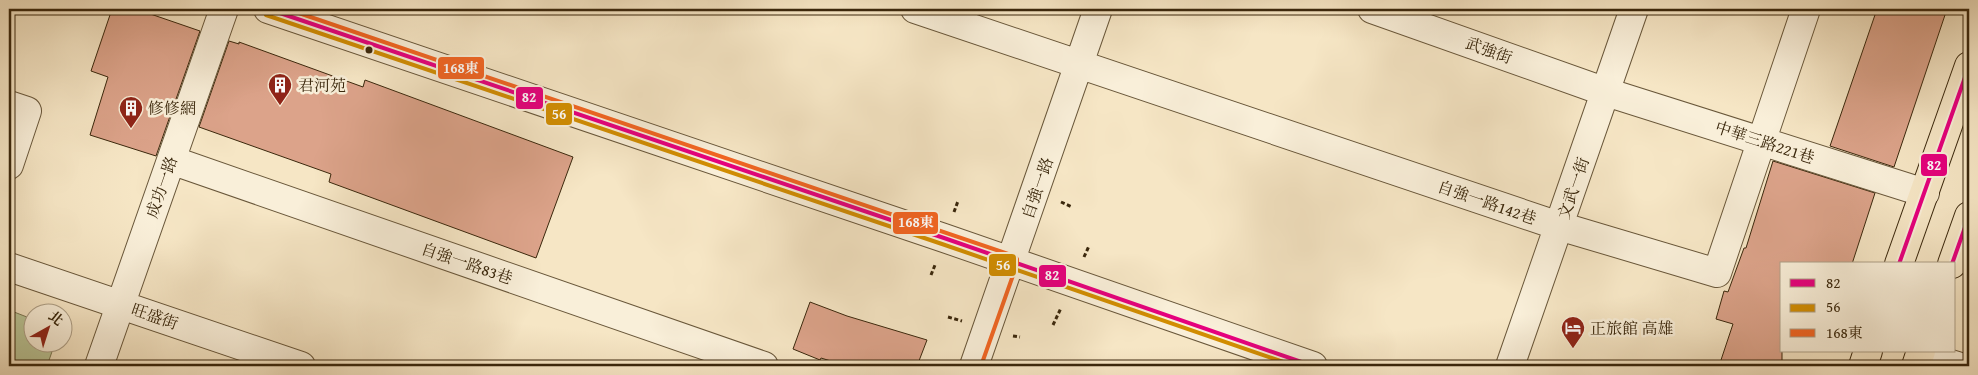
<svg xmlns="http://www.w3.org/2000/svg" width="1978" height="375" font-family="'Gentium Book Plus','Noto Serif TC',serif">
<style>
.green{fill:#bac697;stroke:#7a7652}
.building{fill:#dca38a;stroke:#3a270c}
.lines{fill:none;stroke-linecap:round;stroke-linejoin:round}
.minor-casing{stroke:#69573a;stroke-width:30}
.major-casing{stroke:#3a270c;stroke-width:30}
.path{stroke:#3a270c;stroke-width:3;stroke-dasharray:4 2.5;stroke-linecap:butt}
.minor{stroke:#f9efd9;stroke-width:28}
.major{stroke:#f6e6c5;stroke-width:28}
.bus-1-casing{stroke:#f9efd9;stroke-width:8}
.bus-2-casing{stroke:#f9efd9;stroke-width:8}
.bus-3-casing{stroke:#f9efd9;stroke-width:8}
.bus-1{stroke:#e5007d;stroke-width:4}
.bus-2{stroke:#d18d02;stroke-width:4}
.bus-3{stroke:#f26522;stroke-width:4}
.bus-dot{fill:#3a270c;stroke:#f9efd9;stroke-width:2}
.labels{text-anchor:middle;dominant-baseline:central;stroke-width:5;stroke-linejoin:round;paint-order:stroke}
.street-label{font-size:16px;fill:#3a270c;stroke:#f9efd9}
.poi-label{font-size:16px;fill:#3a270c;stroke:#f9efd9;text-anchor:start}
.line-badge{stroke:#f9efd9;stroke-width:2}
.badge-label{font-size:14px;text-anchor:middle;font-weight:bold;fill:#fff}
</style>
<rect width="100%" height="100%" fill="#f6e6c5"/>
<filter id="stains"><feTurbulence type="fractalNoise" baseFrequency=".004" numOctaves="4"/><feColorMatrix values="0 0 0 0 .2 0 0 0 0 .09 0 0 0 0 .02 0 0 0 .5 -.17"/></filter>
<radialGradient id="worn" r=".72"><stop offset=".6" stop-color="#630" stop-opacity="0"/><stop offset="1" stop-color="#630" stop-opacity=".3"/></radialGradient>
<!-- green -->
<path class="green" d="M9,310L32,319V342L55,343L47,366H9Z"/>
<!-- building -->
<path class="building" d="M112,9H136L200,31L156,156L90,135L108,77L91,71Z
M1877,9H1947L1894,167L1830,146Z
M229,41L239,44V42L363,87L365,80L573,157L536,258L329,182L331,174L199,127Z
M1773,161L1875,193L1852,264H1782V366H1719L1733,324L1716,319L1724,291L1728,292L1744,248H1746Z
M810,302L847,316L927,340L917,366H847L821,358L820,360L793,349Z"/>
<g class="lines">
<!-- minor casing -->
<g class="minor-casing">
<path id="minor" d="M268,9L944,238L1313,366
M915,9L1559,226L1717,273L1806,9
M1372,9L1606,92L1925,193
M9,105L27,111L9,165
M171,160L764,366
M9,267L301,366
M1920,355L1957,366
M99,366L224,9
M974,366L1098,9
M1510,366L1634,9"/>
</g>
<!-- major casing -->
<g class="major-casing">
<path id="major" d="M1899,264L1969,66
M1952,264L1969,216
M1863,366L1868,351
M1916,366L1921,351"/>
</g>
<!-- path -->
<path class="path" d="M1061,202L1072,207
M954,212L958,201
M1084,257L1089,246
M931,275L935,265
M948,317L962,321
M1053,325L1061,308
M1013,336L1020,337"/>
<!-- minor -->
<use href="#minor" class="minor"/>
<!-- major -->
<use href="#major" class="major"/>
<!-- bus-1 casing -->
<g class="bus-1-casing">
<path id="bus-1" d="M268,9L944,238L1313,366
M1899,264L1969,66
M1952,264L1969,216"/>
</g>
<!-- bus-2 casing -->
<g class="bus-2-casing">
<path id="bus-2" d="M266,15L942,244L1295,366"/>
</g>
<!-- bus-3 casing -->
<g class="bus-3-casing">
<path id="bus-3" d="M287,9L1014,256L1017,259V264L981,366"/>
</g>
<!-- bus-1 -->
<use href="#bus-1" class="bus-1"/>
<!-- bus-2 -->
<use href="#bus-2" class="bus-2"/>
<!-- bus-3 -->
<use href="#bus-3" class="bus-3"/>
</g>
<!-- icons -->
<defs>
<g id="building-pin" transform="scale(1.25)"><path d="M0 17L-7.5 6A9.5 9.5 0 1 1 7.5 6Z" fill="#8f2418" stroke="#f9efd9"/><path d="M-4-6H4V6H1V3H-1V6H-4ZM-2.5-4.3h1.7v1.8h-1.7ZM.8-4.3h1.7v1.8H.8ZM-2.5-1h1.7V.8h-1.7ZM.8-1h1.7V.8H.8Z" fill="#fff"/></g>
<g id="hotel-pin" transform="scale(1.25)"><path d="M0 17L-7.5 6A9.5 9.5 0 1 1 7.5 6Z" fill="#8f2418" stroke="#f9efd9"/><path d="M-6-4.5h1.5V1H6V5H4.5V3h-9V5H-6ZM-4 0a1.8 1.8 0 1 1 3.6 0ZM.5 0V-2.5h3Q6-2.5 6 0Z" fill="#fff"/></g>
</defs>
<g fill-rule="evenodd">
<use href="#building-pin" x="280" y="85"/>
<use href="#building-pin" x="131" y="108"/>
<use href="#hotel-pin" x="1573" y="328"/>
</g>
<!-- markers -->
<circle class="bus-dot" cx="369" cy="50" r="4.5"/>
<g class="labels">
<!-- street labels -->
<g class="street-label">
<text transform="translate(1489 50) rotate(20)">武強街</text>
<text transform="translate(1765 142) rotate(18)">中華三路221巷</text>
<text transform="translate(161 187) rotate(-71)">成功一路</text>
<text transform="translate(1037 188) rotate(-71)">自強一路</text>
<text transform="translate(1573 188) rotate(-71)">文武一街</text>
<text transform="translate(1487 202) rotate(19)">自強一路142巷</text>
<text transform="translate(467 263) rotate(19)">自強一路83巷</text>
<text transform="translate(155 316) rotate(19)">旺盛街</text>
</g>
<!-- poi labels -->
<g class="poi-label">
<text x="298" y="85">君河苑</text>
<text x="148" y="108">修修網</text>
<text x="1590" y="328">正旅館 高雄</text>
</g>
</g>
<g class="line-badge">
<rect x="437" y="56" width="48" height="24" rx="5" fill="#f26522"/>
<rect x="515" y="86" width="29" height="24" rx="5" fill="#e5007d"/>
<rect x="545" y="102" width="28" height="24" rx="5" fill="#d18d02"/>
<rect x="1920" y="153" width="28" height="24" rx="5" fill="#e5007d"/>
<rect x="892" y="211" width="47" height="24" rx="5" fill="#f26522"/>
<rect x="988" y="253" width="29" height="24" rx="5" fill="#d18d02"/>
<rect x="1038" y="264" width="29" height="24" rx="5" fill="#e5007d"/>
</g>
<g class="badge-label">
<text x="461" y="73">168東</text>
<text x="529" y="102">82</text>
<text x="559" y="119">56</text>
<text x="1934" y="170">82</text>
<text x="916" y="227">168東</text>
<text x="1003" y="270">56</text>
<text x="1052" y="280">82</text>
</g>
<!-- margin -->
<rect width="1978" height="375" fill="none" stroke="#f6e6c5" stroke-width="30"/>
<rect x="10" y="10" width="1958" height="355" fill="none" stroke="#3a270c" stroke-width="2.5"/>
<rect x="15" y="15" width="1948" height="345" fill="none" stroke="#3a270c"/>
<!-- legend -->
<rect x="1780" y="262" width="175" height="90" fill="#f9efd9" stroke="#ad9f87"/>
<rect x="1790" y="279" width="25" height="8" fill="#e5007d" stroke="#ad9f87"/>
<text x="1826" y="288" font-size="15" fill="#3a270c">82</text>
<rect x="1790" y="304" width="25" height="8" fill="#d18d02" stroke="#ad9f87"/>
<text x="1826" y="312" font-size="15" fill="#3a270c">56</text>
<rect x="1790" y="329" width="25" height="8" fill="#f26522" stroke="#ad9f87"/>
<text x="1826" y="338" font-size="15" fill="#3a270c">168東</text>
<!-- north arrow -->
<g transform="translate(48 328) rotate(39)"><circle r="24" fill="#f9efd9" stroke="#ad9f87"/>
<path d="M0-4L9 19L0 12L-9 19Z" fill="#8f2418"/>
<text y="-8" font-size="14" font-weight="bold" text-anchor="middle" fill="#3a270c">北</text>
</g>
<rect width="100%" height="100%" filter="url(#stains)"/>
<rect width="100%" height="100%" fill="url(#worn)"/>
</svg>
